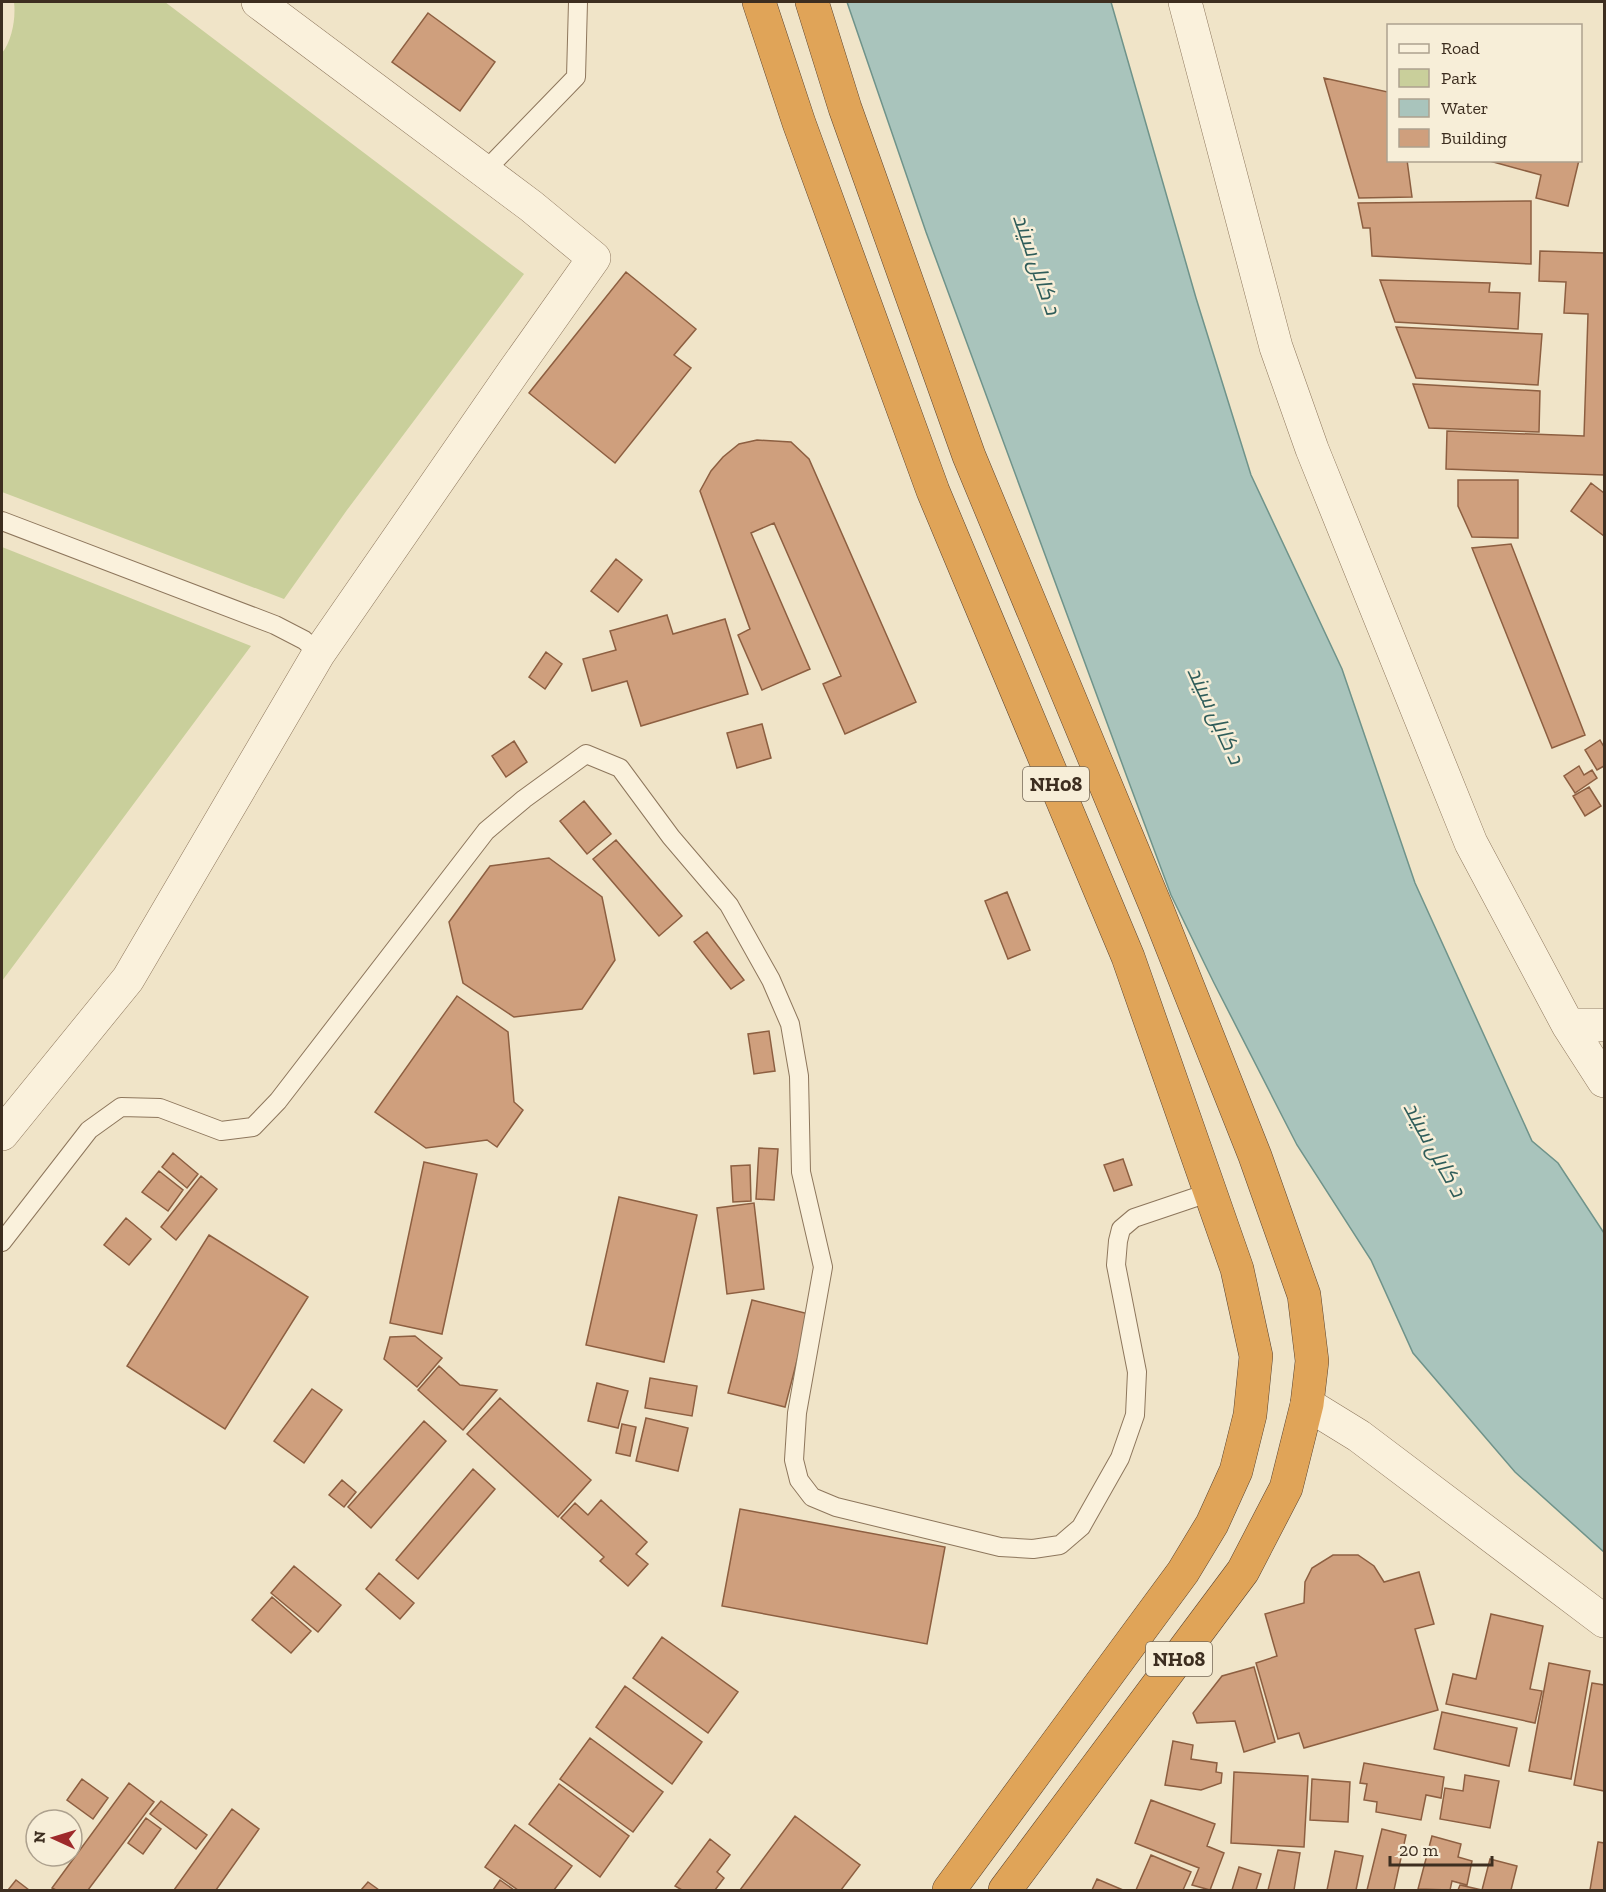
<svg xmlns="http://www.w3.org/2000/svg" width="1606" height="1892" font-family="'Zilla Slab',Cairo,serif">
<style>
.green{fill:#c9cf9b}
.water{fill:#a9c4bc;stroke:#6f938a;stroke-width:1.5}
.building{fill:#cf9f7d;stroke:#8d5f41;stroke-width:1.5}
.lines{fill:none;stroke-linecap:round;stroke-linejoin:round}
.lane-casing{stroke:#8d765c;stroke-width:20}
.street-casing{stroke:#8d765c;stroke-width:34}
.highway-casing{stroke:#5b4430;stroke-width:34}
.lane{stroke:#faf1dc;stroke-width:18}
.street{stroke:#faf1dc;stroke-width:33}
.highway{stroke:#e0a458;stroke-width:33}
.labels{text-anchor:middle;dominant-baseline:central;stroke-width:5;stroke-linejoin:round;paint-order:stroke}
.shield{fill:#f7eed8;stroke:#756857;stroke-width:1.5}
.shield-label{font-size:20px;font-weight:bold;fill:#3d2e20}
.water-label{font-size:22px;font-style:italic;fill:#2f5d5a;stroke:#f7eed8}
</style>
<rect width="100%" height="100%" fill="#f0e4c8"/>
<!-- green -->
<path class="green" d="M14,2H165L524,274L347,510L284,599L2,492V53C12,41 16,18 14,2Z
M2,547L251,646L2,981Z"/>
<!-- water -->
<path class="water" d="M847,2H1111L1196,298L1251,475L1342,669L1415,883L1532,1141L1558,1163L1604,1233V1552L1515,1472L1413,1353L1371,1260L1297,1145L1214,983L1171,895L1127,777L926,232Z"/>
<!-- building -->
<path class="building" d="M428,13L495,62L460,111L392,62Z
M1324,78L1388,92V160H1407L1412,197L1359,198Z
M1486,160H1579L1568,206L1536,198L1541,175Z
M1531,201V264L1372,256L1370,228H1363L1358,203Z
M1540,251L1604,253V475L1446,469L1447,431L1584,436L1588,314L1564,313L1566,282L1539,281Z
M626,272L696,329L674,355L691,368L615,463L529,393Z
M1380,280L1490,283L1489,292L1520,293L1518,329L1395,322Z
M1396,327L1542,334L1538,385L1416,378Z
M1413,384L1540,391L1539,432L1429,428Z
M757,440L791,442L809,459L916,702L845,734L823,684L841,676L774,523L751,533L810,669L762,690L738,635L750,629L700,491L711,471L723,457L739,444Z
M1458,480H1518V538L1472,537L1458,506Z
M1591,483L1604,493V536L1571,511Z
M1511,544L1585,735L1552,748L1472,548Z
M616,559L642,580L618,612L591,591Z
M667,615L673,634L725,619L748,694L641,726L627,681L592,691L583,659L616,650L610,631Z
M546,652L562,664L545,689L529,677Z
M762,724L771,758L737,768L727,733Z
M1600,740L1604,747V766L1597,770L1585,750Z
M514,741L527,762L506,777L492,756Z
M1579,766L1584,775L1592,770L1597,778L1575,793L1564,776Z
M1589,787L1601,806L1585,816L1573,796Z
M584,801L611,834L587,854L560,821Z
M616,840L682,916L659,936L593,859Z
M549,858L602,897L615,960L582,1009L514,1017L463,983L449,922L490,866Z
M1007,892L1030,950L1008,959L985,901Z
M707,932L744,980L731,989L694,942Z
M457,996L508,1032L514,1102L523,1110L497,1147L487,1140L426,1148L375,1112Z
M769,1031L775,1071L754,1074L748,1034Z
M759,1148L778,1149L774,1200L756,1199Z
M173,1153L198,1174L187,1188L162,1167Z
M1123,1159L1132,1185L1114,1191L1104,1165Z
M424,1162L477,1174L442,1334L390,1323Z
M750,1165L751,1201L733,1202L731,1166Z
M159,1171L183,1190L168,1211L142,1192Z
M201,1176L217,1189L176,1240L161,1227Z
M619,1197L697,1215L664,1362L586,1345Z
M754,1203L764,1289L727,1294L717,1208Z
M126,1218L151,1239L129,1265L104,1245Z
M209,1235L308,1297L225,1429L127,1366Z
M752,1300L809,1314L785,1407L728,1393Z
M415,1336L442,1358L417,1387L384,1359L390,1337Z
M439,1366L460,1385L497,1390L463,1430L418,1390Z
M650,1378L697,1386L692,1416L645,1408Z
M597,1383L628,1391L618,1428L588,1421Z
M312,1389L342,1410L304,1463L274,1441Z
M500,1398L591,1480L558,1517L467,1434Z
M646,1418L688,1428L678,1471L636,1461Z
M424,1421L446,1441L371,1528L348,1507Z
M622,1424L636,1427L630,1456L616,1453Z
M473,1469L495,1489L418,1579L396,1560Z
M342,1480L356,1492L344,1507L329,1495Z
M601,1500L647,1542L636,1554L648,1564L628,1586L600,1561L604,1557L561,1518L575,1503L588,1515Z
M740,1509L945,1547L927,1644L722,1606Z
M1333,1555H1358L1374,1566L1384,1582L1419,1572L1434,1624L1415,1629L1438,1710L1304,1748L1299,1733L1278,1739L1256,1663L1277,1656L1265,1614L1304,1603L1305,1582L1312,1568Z
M294,1566L341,1605L318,1632L271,1593Z
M379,1573L414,1603L400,1619L366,1589Z
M272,1597L311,1631L291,1653L252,1620Z
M1491,1614L1543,1626L1530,1689L1542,1691L1535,1723L1446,1704L1453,1674L1476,1679Z
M662,1637L738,1692L708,1733L633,1678Z
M1549,1663L1590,1671L1571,1779L1529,1771Z
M1254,1667L1275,1742L1244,1752L1235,1721L1197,1723L1193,1713L1222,1676Z
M1592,1683L1604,1685V1791L1574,1785Z
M625,1686L702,1742L672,1784L596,1727Z
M1442,1712L1517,1728L1509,1766L1434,1749Z
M590,1738L663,1792L633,1832L560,1779Z
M1173,1741L1193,1745L1191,1759L1217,1763L1216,1772L1222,1773L1221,1783L1201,1790L1165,1785Z
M1364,1763L1444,1777L1441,1798L1426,1795L1421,1820L1376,1812L1377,1802L1364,1800L1367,1784L1360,1783Z
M1234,1772L1308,1776L1304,1847L1231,1843Z
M1465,1775L1499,1781L1490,1828L1440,1819L1445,1788L1463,1791Z
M82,1779L108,1798L93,1819L67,1800Z
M1312,1779L1350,1782L1348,1822L1310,1820Z
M129,1783L154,1802L88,1890H56L52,1888Z
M559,1784L629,1836L600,1877L529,1824Z
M1151,1800L1215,1824L1207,1846L1224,1853L1210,1890L1192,1885L1199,1868L1135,1843Z
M161,1801L207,1835L196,1849L150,1814Z
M232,1809L259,1829L216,1890H174Z
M795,1816L860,1865L841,1890H740Z
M146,1818L161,1829L143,1854L128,1843Z
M515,1825L572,1866L554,1890H518L485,1867Z
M1382,1829L1406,1835L1394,1890H1367Z
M1432,1836L1461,1844L1458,1857L1472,1861L1467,1885L1452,1881L1450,1890L1418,1889Z
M710,1839L730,1855L717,1872L724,1878L715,1890H682L675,1886Z
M1598,1842L1604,1843V1890H1590Z
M1278,1850L1300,1853L1294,1890H1268Z
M1335,1851L1363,1856L1356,1890H1327Z
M1151,1855L1191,1872L1183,1890H1136Z
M1490,1859L1517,1866L1511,1890H1482Z
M1239,1867L1261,1874L1256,1890H1232Z
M1097,1879L1123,1890H1092Z
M16,1880L29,1890H8Z
M500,1880L514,1890H493Z
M368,1882L379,1890H361Z
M1460,1885L1482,1890H1458Z"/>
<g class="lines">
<!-- lane casing -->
<g class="lane-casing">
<path id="lane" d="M485,171L576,77L578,2
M2,521L275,625L304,640L319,653
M2,1242L89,1130L121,1107L160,1108L221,1131L253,1127L278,1101L486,831L524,799L586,754L620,768L671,837L729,905L771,980L790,1024L799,1076L801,1172L823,1267L797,1413L794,1460L799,1480L812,1497L836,1507L1000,1547L1033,1549L1060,1545L1081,1527L1120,1458L1135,1415L1137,1372L1116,1265L1118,1241L1121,1229L1134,1218L1211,1192"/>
</g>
<!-- street casing -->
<g class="street-casing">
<path id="street" d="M1185,2L1276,347L1312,449L1471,843L1568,1025L1604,1081
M1568,1025H1604
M2,1134L128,979L319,653L514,371L594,258L531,206L258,2
M1307,1404L1359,1436L1604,1621"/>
</g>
<!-- highway casing -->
<g class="highway-casing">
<path id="highway" d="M759,2L799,123L933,491L1128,957L1237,1269L1256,1356L1250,1415L1236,1471L1212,1524L1183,1572L949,1890
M812,2L845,108L969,456L1157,909L1255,1156L1304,1295L1312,1361L1307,1404L1286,1488L1243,1571L1005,1890"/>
</g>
<!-- lane -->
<use href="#lane" class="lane"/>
<!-- street -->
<use href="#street" class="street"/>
<!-- highway -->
<use href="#highway" class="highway"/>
</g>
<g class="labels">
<!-- shield labels -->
<g class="shield">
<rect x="1023" y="767" width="66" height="34" rx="4.5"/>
<rect x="1146" y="1642" width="66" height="34" rx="4.5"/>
</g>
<g class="shield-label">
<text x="1056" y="784">NH08</text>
<text x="1179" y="1659">NH08</text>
</g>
<!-- water labels -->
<g class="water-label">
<text transform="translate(1037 264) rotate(71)">د کابل سيند</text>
<text transform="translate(1216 715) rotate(65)">د کابل سيند</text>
<text transform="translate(1435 1149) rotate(61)">د کابل سيند</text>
</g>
</g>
<!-- border -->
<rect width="1606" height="1892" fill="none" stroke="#3d2e20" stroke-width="6"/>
<!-- legend -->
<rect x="1387" y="24" width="195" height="138" fill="#f7eed8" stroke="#ada18e" stroke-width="1.5"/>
<rect x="1399" y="44" width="30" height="9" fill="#faf1dc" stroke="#ada18e" stroke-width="1.5"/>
<text x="1441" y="54" font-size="18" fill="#3d2e20">Road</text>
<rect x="1399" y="69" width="30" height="18" fill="#c9cf9b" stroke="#ada18e" stroke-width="1.5"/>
<text x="1441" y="84" font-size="18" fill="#3d2e20">Park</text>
<rect x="1399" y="99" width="30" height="18" fill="#a9c4bc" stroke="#ada18e" stroke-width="1.5"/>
<text x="1441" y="114" font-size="18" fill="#3d2e20">Water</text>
<rect x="1399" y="129" width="30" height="18" fill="#cf9f7d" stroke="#ada18e" stroke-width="1.5"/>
<text x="1441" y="144" font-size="18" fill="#3d2e20">Building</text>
<!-- north arrow -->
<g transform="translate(54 1838) rotate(274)"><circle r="28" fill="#f7eed8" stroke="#ada18e" stroke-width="1.5"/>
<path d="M0-4.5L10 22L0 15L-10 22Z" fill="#9e2a2b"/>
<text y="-9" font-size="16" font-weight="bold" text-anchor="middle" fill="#3d2e20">N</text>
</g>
<!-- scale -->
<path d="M1390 1856v9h102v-9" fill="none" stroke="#3d2e20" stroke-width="3"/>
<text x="1399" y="1856" font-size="18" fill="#3d2e20" stroke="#f7eed8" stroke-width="4.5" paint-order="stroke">20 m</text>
</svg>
